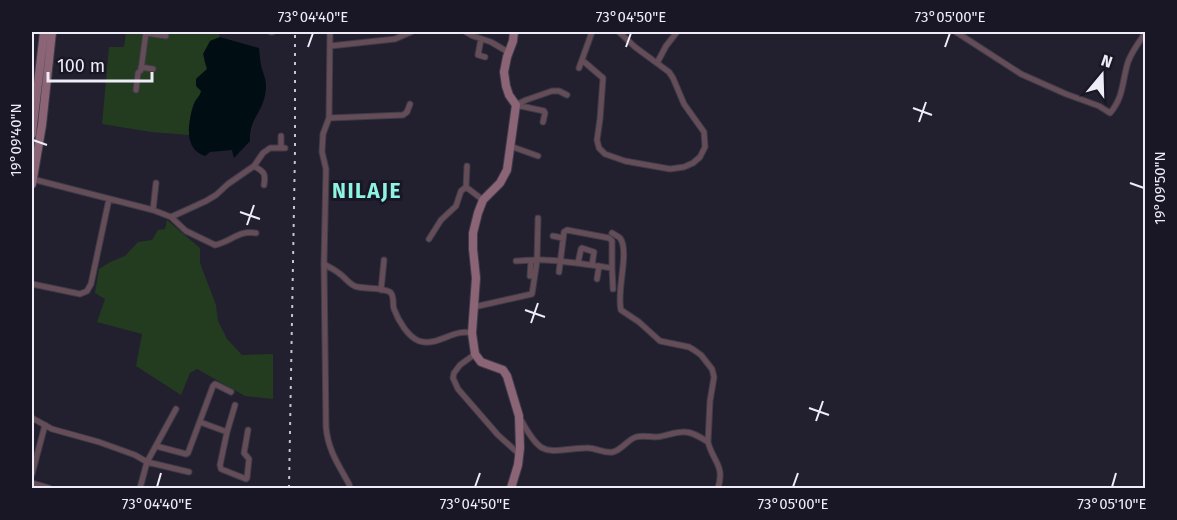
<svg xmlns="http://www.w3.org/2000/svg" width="1177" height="520" font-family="'Fira Sans',sans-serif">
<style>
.green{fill:#233c1f}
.water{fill:#000e13}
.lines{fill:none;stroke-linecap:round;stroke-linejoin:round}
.street-casing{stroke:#3e3c4b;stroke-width:7}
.secondary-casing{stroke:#3e3c4b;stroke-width:10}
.street{stroke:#654d57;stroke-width:5}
.secondary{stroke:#8b6475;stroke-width:8}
.rail{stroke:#c6c5d1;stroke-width:2;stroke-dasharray:3 6;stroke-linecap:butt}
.ticks{fill:none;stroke:#edecf7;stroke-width:2}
.labels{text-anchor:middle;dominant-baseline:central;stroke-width:6;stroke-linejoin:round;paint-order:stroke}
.district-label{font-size:21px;font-weight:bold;letter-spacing:1.5px;fill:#8ef4e2;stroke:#191625}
.neatline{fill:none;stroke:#edecf7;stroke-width:2}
.ticks-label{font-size:15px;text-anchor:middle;fill:#edecf7}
</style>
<rect width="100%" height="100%" fill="#221f2f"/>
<!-- green -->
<path class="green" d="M126,32H218L220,37L210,41L204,61L207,69L196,79C198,83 202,88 201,93C200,97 197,97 195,101C190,110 190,124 189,135L151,132L102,124L109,47H124Z
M167,220L200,248V263L216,305L218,321L227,339L242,355L273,354V399L245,396L197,369L190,373L181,395L136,366L142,334L97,322L105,299L95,293L99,269L110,262L125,256L138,242L152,240L158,230L165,229Z"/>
<!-- water -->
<path class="water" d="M220,37L259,48C260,55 260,64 263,72C266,81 267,85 265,95C261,115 249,119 250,141L234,158L232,150L210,152L205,156C183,149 188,122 194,104C196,99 200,96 201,91L196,86V79L207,69L203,54L210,41Z"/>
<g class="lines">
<!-- street casing -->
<g class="street-casing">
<path id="street" d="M271,32H272
M330,32L329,118L323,134L322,152L326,169L324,264L326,427C328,450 338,464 349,484L350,488
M466,32L473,36L491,42L508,52
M956,32L1021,74L1066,94L1099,106L1110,113C1124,97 1122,81 1128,62C1132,51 1139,42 1146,32
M146,33L166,36
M481,39L478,55L485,57
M330,46L395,39L411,32
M582,60L603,78L600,119L597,140L599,148L605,154L625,161L670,169L684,167L693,163L700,157L705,147L704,132L684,104L673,78L669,72L635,47L619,32
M657,63L666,46L677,32
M141,67L153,69
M579,68L592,32
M136,90L138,73L141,70L146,32
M516,105L526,100L552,91H559L567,95
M516,105L544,111L545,113L543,122
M329,118L403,115L407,112L410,104
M510,146L538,156
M281,148V136
M254,166C264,172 266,173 264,185
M467,166L466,187L483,200
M32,179L153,210L171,217L206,201L216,195L228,184L254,166L263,153L270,148H285
M153,210L156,183
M171,217L186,231L215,245C231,242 238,230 256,233
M612,233C615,235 618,236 620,238C630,251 616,292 621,310L639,322L660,341L689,347L694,350L701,355L712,369L714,377L710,401L708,442C713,462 725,465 718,488
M553,236L563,238
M429,239L441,220L456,206L461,191L466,187
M516,261C526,261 535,259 545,260C567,261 589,265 612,268V241L609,238L567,230L564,232L559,272
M578,263L581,249L582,248L594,252L592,265
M324,264C329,267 335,270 340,274C346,278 350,286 358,287C367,289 382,287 390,292C395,296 392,304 394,309C398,320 408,337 419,341C438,347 454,328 472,333
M612,268L613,289
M530,276L531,261
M597,279L599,266
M32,284L80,294L87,291L91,284L109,199
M381,290L384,260
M474,307L532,294L537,261L538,218
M475,354L460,365L454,373L453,378L458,389L498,435L519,454
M32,418L52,429L99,442L135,455L147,462L189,472
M521,420C543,460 546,450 586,448C595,447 604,454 613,452C622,450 627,440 636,437C643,435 649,437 655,437C664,437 673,432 683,432C692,431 701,438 708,442
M200,422L227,432L220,465L221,469L246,479L247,478L249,459L244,453L248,430
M227,432L235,405
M156,446L186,454L188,453L213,386L215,384L231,392
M32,474L45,425
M32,483L49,488
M140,488L147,462L176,409"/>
</g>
<!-- secondary casing -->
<g class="secondary-casing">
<path id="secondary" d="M32,134L44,32
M32,184L42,125L52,32
M511,488L518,465L520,448L519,416L507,376L503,370L481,362L475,354L472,333L476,278L473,249V233L478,213L483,200L500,183L507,170L516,105L509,95L506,86L504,72L507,57L513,41L514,32"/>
</g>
<!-- street -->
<use href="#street" class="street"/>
<!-- secondary -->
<use href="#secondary" class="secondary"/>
<!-- rail -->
<path class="rail" d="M289,488L295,150V32"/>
</g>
<!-- ticks -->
<path class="ticks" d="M308,47L313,33M626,47L631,33M945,47L950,33M913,108L932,115M919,122L926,102M33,140L47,145M1130,183L1144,188M240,212L260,219M247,225L254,205M525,310L545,317M531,323L538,303M809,408L829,415M816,421L823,401M157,487L161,473M475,487L480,473M793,487L798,473M1112,487L1116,473"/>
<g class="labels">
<!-- district labels -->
<g class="district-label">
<text x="367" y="191">NILAJE</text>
</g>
</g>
<!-- border -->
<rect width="1177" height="520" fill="none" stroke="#191625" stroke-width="66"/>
<!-- north arrow -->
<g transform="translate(1102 75) rotate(19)" stroke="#191625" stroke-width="4.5" paint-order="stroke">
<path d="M0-4.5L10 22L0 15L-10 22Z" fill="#edecf7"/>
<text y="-9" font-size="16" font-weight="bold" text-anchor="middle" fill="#edecf7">N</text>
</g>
<!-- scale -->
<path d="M48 72v9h104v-9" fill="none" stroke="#edecf7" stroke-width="3"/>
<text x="57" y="72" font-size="18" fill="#edecf7" stroke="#191625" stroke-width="4.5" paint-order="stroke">100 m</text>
<rect x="33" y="33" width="1111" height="454" class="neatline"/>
<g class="ticks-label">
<text x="313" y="22">73°04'40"E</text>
<text x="631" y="22">73°04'50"E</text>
<text x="950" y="22">73°05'00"E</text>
<text transform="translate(16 140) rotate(-90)" y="5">19°09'40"N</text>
<text transform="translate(1160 188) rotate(-90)" y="5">19°09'50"N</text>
<text x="157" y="509">73°04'40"E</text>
<text x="475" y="509">73°04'50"E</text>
<text x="793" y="509">73°05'00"E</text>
<text x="1112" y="509">73°05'10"E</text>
</g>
</svg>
